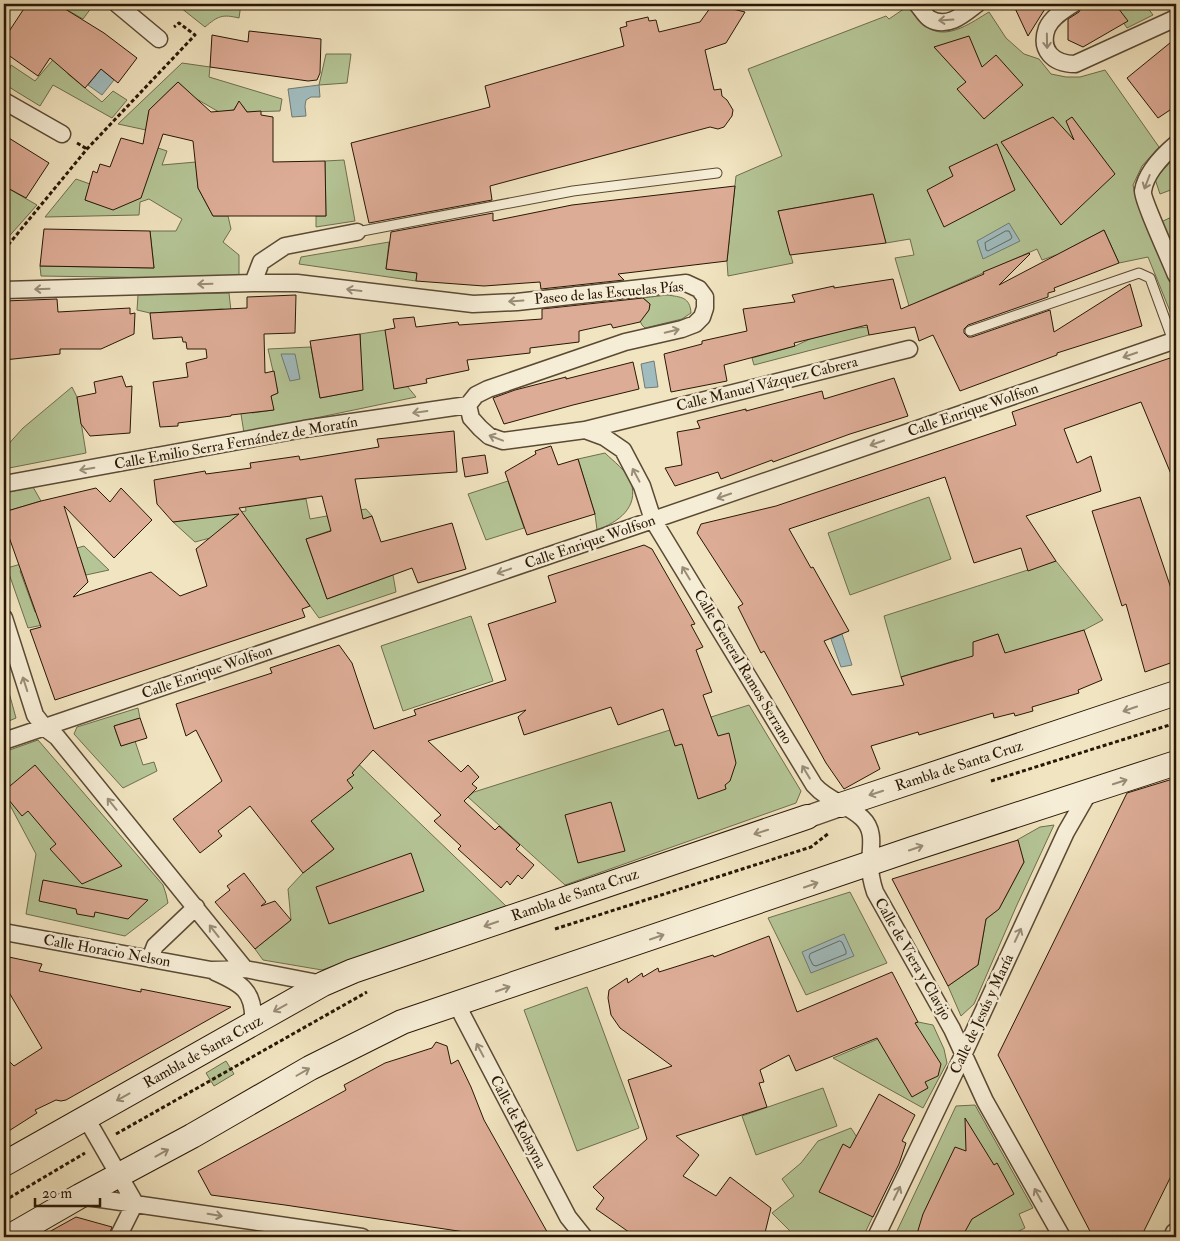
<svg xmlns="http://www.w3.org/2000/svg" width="1180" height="1241" font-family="'IM FELL Double Pica',serif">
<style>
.green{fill:#b5c596;stroke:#6e6e4e}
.water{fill:#a0bcbe;stroke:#707a74}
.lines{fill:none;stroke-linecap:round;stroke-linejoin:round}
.shore{stroke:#646a62;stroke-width:1}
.building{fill:#ddac96;stroke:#281705}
.service-casing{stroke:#5a4a34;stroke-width:11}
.minor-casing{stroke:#5a4a34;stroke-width:19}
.tertiary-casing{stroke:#5a4a34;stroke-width:24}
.secondary-casing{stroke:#281705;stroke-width:26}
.path{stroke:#281705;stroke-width:3;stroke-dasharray:4 2.5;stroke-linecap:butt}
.service{stroke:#f6edd6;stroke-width:9}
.minor{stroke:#f6edd6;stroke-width:16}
.tertiary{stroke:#f6edd6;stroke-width:21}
.secondary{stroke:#f6edd6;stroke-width:24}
.oneway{stroke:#998d78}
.labels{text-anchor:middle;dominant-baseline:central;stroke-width:5;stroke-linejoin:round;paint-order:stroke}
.street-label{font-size:15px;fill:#281705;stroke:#f6edd6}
</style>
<rect width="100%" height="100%" fill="#f1e4c0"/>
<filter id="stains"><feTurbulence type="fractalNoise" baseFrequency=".004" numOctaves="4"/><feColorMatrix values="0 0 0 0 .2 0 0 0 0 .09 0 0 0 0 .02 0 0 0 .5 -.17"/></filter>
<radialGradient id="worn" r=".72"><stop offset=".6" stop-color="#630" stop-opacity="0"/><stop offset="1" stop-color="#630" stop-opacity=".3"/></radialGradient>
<!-- green -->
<path class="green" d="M57,4H94L83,19Z
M176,4H241L239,18C222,14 218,16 205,27Z
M1111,4H1145L1153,15L1127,28Z
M908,6C914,14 921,25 930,29C950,39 972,22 989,12L1006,38L1024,54L1039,59L1051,74L1066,77H1080L1105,70L1159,147L1142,166L1133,185L1137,203L1176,296V326L1148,257L1119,263L1104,230L1059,254L1042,260L1037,249L909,306L895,258L914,255L910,239L886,243L872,194L778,211L793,263L728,276L727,261L736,176L782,156L748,69L886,16L889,19Z
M326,54H351L347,83L319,85Z
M57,55L68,74L102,102L113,91L127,100L112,118L53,85L40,106L4,84V71L8,74L11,65L35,81Z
M182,63L210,67L209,77L282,99L280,111L247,112L242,105L236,106L234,110L219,112L195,98L178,82L149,110L146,130L118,124Z
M158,148L167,151L162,165L196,162L198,188L213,216H228L231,229L223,242L239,255V279L41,276L40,266L154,268L150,231H176L182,219L149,199L140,202L139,215L45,217L76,179L90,184L85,200L100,205Z
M1176,156V188L1160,194L1155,179Z
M344,160L355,221L316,227V216H326L325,161Z
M4,186L37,205L4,242Z
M1176,215V262L1161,222Z
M389,242L386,269L417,273L416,281L299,264L301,257Z
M229,293L231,311L222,309L150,313L137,310L138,295Z
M667,295C681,297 690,297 691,313L682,319L645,328L642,325L639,319C646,316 649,311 650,304L643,298Z
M868,327L869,335L754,365L752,358L795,346L810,339L848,329Z
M385,330L407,386L416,397L244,433L236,383L250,398L252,413L273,410L271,396L278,393L268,349L311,347L320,398L362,390L360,334Z
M72,387L77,397L86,453L4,469V449L23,428Z
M605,453C613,461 627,471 631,482C639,508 618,522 597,530L595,514L578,459Z
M251,469L259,505L306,499L310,519L366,509L372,516L306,539L327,599L393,575L396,592L319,618L255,530L210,538L195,542L173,522L246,511L241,470Z
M508,481L524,528L486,540L468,494Z
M33,487L41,501L4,512V493Z
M929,497L951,559L850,595L828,533Z
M84,546L109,570L86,575L79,555L20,571L35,612L62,621L28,628L7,568Z
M1056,561L1103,620L1084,630L1005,655L998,634L974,642L973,669L960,672L957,660L901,677L884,616Z
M471,616L493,681L403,711L381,646Z
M5,678L16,718L4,723V679Z
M293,701L506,906L322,970L263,960L255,949L291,920L288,889L303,873L334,849L290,795Z
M749,705L801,791L796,803L565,885L468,797L474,792Z
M138,708L140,718L114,726L121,746L135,741L143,765L154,762L157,771L123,788L74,734L77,727Z
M38,740L163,885L166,894L168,903L125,936L26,914L36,854L4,794V752Z
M1054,825L1016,907L974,1004L961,1016L948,986L978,965L986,919L999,909L1024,862L1017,840L1040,827Z
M850,892L887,963L806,995L768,918Z
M587,987L639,1128L577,1151L524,1010Z
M918,1022L933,1025L944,1049L947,1063L923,1108L833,1058Z
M226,1061L234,1074L214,1086L206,1073Z
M823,1088L837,1126L756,1155L742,1116Z
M975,1105L1033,1208L1019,1214L1025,1228L1007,1237H905L897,1231L956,1106Z
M851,1128L862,1145L899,1162L863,1237H796L772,1213L794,1196L782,1179L801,1163L818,1141Z"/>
<!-- water -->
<path class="water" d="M101,69L114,80L102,95L88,85Z
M319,85L320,97H311L306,100L305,106L306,116L292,117L288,89Z
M1009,223L1020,241L983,259L977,241Z
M281,354H295L300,379L290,381Z
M654,361L658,387L645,388L641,364Z
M842,634L852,665L841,667L831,639Z
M844,934L854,956L811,973L802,952Z"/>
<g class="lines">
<!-- shore -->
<path class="shore" d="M1006,231H1009L1012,237L1011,239L988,251L986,250L985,243Z
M840,941L842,942L846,951V954L816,966L813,965L809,957L810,954Z"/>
</g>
<!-- building -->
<path class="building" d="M27,4H57L104,33L137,58L118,83L101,69L85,88L50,58L38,76L4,52V39Z
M713,4L745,12L726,43L705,50L714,90L721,89L722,96L727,100L733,110L732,116L724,127L718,129L710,127L490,186L492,200L369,223L351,143L490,107L485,86L624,46L620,28L627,26L626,22L648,17L649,21L656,20L659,32L700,22Z
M1013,4H1048L1028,36Z
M1083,4H1115L1128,21L1083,47L1068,40V19L1079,12Z
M249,31L321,39L320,73L317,80L308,81L210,67L212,35L248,42Z
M969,36L982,67L996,55L1023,85L984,119L957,89L966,82L934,47Z
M1176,38V106L1158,118L1127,78Z
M178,82L211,112L234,110L239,101L247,112L261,111V115L273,117V162L325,161L326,216H213L198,188L193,141L163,134L141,198L113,210L85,200L93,171L97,173L100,164L110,167L121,138L143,144L149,110Z
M1053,117L1074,140L1066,121L1072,117L1115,174L1061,225L1001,142Z
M4,135L49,163L26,198L4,186Z
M997,144L1015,190L944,227L927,190L953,176L949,167Z
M735,186L727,261L618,274L624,280L541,289L540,282L484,286L416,281L417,273L386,269L391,232L493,213V221L572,205Z
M873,194L886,243L790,255L778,211Z
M44,229L150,231L154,268L40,266Z
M1104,230L1119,263L1054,288L1055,291L1048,293V297L968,325L964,329V333L968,337H972L1050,310L1054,332L1130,284L1142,326L1057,353V355L960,391L933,335L919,341L915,327L869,335L867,325L794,343L795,346L724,365L727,381L671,392L664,354L702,344V341L747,331L743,309L795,302L792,295L834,286V288L893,279L901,309L984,274L983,272L1029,253L1030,254L999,285Z
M296,295L295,333L264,334L265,373L274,371L278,393L271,396L274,410L231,415V416L178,423V426L160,427L153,382L188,377L186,363L207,358L206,349H187L186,342H183L182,337L153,339L150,313L247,308V297Z
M643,298L650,304L649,310L640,322L613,328L611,324L579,331V342L530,348V353L467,360L469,370L426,379L427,383L394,389L385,330L395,328L393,319L414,317L416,327L458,322L459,325L542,319V309Z
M57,299L58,312L130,308V314L135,313L134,334L101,349H60V354L4,360V301Z
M360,334L363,390L320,398L310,341Z
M1176,356V486L1141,402L1064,429L1077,463L1091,456L1101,491L1026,516L1056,561L1028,571L1021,548L974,563L945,477L789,529L811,568L813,567L849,631L824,641L852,695L904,685L901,677L973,656V642L998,634L1005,653L1084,630L1102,680L1078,690L1079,693L1032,707L1033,711L1015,716L1014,713L994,718L993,713L919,735L918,732L871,746L880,769L844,789L826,763L764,651L761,653L738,607L743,604L697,533L701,524L776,506L1016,425L1012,412Z
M633,362L639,389L573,405L504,424L493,398L515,390L566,377V379Z
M122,376L126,387L132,386L130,433L90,436L81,424L77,397L96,393L94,382Z
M894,378L908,416L850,434L773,462L772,460L721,479L718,472L675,486L665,468L682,465L677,432L700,428L697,421L746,409V411L822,391L824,399Z
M454,431L457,472L355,479L363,519L372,516L381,542L452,523L466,569L418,583L412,568L327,599L306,539L331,531L322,496L239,508L310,606L302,609L305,617L55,700L30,630L41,627L4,523V512L41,501L96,488L110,502L121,488L152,520L114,558L64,506L88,582L73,597L151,572L180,596L207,586L196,549L239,514L173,522L157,504L154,480L205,471L206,474L251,468L250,463L299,456L300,460L379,447L377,439Z
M551,446L558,465L578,459L595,514L527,535L505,472L536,454L535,451Z
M485,455L488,473L465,477L462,458Z
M1140,497L1176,603V661L1145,672L1126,604L1122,606L1092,511Z
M644,545L652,549L695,624L691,625L703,647L696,650L712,692L703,695L718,736L729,733L736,763L730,781L725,785L726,789L698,799L682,744L675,746L663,709L618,725L611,707L524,735L518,717L526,710L428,741L461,772L468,765L479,777L472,784L477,788L464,801L495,830L499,826L520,845L516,849L534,865L522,879L518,875L510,885L507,881L501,888L458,849L461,846L434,821L441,815L373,750L352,773L354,775L347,780L353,788L311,821L334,849L303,873L250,806L218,831L222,836L200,853L173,819L222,781L196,730L186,736L176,704L272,673L270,668L339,645L352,663L374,729L416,715L414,710L506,680L488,624L556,602L548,576Z
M140,718L147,738L121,746L114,726Z
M35,765L122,866L82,884L50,849L56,844L28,811L22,816L4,794V791Z
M1176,778V1166L1141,1237H1093L998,1055L1127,793Z
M611,802L625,851L578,863L565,815Z
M1018,840L1024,862L999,909L986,919L978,965L948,986L892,879Z
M411,853L424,891L329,924L316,887Z
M244,873L266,902L261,906L275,901L291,920L255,949L215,902L230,890L227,886Z
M43,880L74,886L148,900L128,919L95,912L94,917L77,914L76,909L39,901Z
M769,936L797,1012L892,972L918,1022L915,1023L941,1064L938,1076L925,1082L928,1088L912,1097L877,1038L796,1071L789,1055L760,1070L764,1082L759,1083L767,1107L676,1136L699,1155L683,1176L716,1196L730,1177L771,1208L764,1237H636L596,1209L604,1198L593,1187L647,1139L628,1080L672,1066L620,1028L611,1015L608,998L609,990L627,978L628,983L642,973L643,977L658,968L659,972L713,955L714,957Z
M4,956L42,964L39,971L141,992V989L231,1007L66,1100L61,1101L56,1100L35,1110L37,1113L4,1134V1056L14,1066L42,1048L4,984Z
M436,1042L447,1046L451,1064L458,1060L471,1087L484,1120L550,1237H498L285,1205L211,1195L198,1171L346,1090L344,1085L385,1063L432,1048Z
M879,1094L915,1115L902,1141L906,1143L899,1164L873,1217L819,1192L843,1144L850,1148Z
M965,1118L994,1165L997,1163L1014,1194L972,1219L962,1237H916L923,1214L955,1147L966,1151Z
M76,1217L112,1227L108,1237H40Z"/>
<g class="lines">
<!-- service casing -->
<g class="service-casing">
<path id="service" d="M357,232L573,191L717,173
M970,331L1139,273L1150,278L1173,341"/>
</g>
<!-- minor casing -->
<g class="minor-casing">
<path id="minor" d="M117,4L159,39
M917,4C921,8 925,16 930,19C948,29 964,14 977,4
M1073,4C1064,10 1052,17 1047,28C1039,50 1053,64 1075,64L1176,18
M4,101L62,134
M1176,144C1162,156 1146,172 1143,191C1142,199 1171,262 1176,275
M253,283L261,262L285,246L357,232
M4,290L253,283H297L473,304L517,302L686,283L699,289L705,297V308L702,317L695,324L682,329L625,342L488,389L476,395L468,405
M468,405L471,418L480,428L489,436L503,441L585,430L604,437L623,450L642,486L653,520L814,785C828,801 847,804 862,818C876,831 870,849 870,865C870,874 872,883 875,892L952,1029L985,1101L1062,1237
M585,430L909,349
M4,484L304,429L468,405
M4,618L35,715L45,728L57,737L245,969
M4,741L653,520L1176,340
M4,932L211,970L245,969L323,984
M150,959L155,946L196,907
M215,972C242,984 255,991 253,1024
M457,1005L568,1217L584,1237
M86,1118L135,1203L118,1237
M80,1196L362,1237
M876,1237L964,1053L1066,832L1089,792"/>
</g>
<!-- tertiary casing -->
<g class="tertiary-casing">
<path id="tertiary" d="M807,817L841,805
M1175,1237L1176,1234"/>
</g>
<!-- secondary casing -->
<g class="secondary-casing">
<path id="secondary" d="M841,805L1176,693
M4,1164L323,984L353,971L807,817
M9,1237L80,1196L192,1136L310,1068L402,1022L912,849L1176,763"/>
</g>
<!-- path -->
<path class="path" d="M77,143L87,149
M4,250L87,149L195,35L179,23L174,27
M991,781L1176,723
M555,929L811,847L829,833
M116,1134L367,992
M4,1201L85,1153"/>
<!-- service -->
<use href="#service" class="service"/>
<!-- minor -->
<use href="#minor" class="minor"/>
<!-- tertiary -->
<use href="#tertiary" class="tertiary"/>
<!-- secondary -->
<use href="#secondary" class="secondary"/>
</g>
<!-- one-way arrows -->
<defs><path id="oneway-shaft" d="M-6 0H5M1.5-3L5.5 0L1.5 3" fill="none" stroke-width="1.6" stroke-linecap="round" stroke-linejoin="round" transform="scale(1.25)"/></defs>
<g class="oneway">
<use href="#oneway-shaft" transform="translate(946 20) rotate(176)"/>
<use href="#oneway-shaft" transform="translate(1047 41) rotate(89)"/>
<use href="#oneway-shaft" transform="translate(1147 182) rotate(111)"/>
<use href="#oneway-shaft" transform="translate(205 284) rotate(178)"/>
<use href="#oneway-shaft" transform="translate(42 289) rotate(178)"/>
<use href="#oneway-shaft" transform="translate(354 290) rotate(-173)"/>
<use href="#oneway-shaft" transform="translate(516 301) rotate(176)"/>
<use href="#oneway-shaft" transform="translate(672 331) rotate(-13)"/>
<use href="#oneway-shaft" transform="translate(1130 355) rotate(161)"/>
<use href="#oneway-shaft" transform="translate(420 412) rotate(172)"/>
<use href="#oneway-shaft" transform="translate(496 438) rotate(-159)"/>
<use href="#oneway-shaft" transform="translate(877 443) rotate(161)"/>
<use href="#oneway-shaft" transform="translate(87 469) rotate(170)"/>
<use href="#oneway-shaft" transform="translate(636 475) rotate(-118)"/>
<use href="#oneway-shaft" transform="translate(724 496) rotate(161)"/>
<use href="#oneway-shaft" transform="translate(504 571) rotate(161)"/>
<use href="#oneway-shaft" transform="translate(686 573) rotate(-121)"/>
<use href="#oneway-shaft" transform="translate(25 684) rotate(-108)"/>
<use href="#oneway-shaft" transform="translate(1130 709) rotate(161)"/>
<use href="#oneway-shaft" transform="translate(806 772) rotate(-121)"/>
<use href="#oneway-shaft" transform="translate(1120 782) rotate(-18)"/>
<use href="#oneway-shaft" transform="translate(876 793) rotate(162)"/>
<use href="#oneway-shaft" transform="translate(112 804) rotate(-129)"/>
<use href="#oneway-shaft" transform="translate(761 832) rotate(162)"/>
<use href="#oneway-shaft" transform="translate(916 848) rotate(-19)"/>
<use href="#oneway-shaft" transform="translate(811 885) rotate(-19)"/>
<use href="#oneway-shaft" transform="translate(491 924) rotate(161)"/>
<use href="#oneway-shaft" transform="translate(214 931) rotate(-128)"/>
<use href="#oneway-shaft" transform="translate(1018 935) rotate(-65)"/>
<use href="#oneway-shaft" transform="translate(657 937) rotate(-19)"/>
<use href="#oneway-shaft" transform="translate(503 989) rotate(-19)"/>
<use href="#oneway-shaft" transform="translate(280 1008) rotate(151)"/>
<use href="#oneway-shaft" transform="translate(480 1050) rotate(-118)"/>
<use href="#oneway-shaft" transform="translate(303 1072) rotate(-30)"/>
<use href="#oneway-shaft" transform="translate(123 1097) rotate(151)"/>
<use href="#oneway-shaft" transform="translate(162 1153) rotate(-29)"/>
<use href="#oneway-shaft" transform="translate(897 1193) rotate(-64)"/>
<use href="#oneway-shaft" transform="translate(1038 1195) rotate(-119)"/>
<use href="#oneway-shaft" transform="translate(215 1215) rotate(9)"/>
</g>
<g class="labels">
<!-- street labels -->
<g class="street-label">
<text transform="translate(609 293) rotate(-5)">Paseo de las Escuelas Pías</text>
<text transform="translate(767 384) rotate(-14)">Calle Manuel Vázquez Cabrera</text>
<text transform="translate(973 410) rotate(-19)">Calle Enrique Wolfson</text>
<text transform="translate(236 443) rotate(-10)">Calle Emilio Serra Fernández de Moratín</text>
<text transform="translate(590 542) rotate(-19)">Calle Enrique Wolfson</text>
<text transform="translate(743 667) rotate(59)">Calle General Ramos Serrano</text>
<text transform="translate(207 672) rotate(-19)">Calle Enrique Wolfson</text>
<text transform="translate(959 766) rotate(-18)">Rambla de Santa Cruz</text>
<text transform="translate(575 895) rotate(-19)">Rambla de Santa Cruz</text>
<text transform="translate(107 951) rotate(10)">Calle Horacio Nelson</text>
<text transform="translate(913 959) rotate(60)">Calle de Viera y Clavijo</text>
<text transform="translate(982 1014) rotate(-65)">Calle de Jesús y María</text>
<text transform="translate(203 1052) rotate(-29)">Rambla de Santa Cruz</text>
<text transform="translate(518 1122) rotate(62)">Calle de Robayna</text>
</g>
</g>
<!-- margin -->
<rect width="1180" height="1241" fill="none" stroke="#f1e4c0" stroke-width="20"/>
<rect x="5" y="5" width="1170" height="1231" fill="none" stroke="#281705" stroke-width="2.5"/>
<rect x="10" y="10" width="1160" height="1221" fill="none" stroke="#281705"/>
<!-- scale -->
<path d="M35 1198v8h65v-8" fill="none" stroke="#281705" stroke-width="2.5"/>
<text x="42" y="1198" font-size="15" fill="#281705" stroke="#f6edd6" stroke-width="4" paint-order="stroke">20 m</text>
<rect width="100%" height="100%" filter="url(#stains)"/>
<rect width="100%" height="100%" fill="url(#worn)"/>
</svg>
